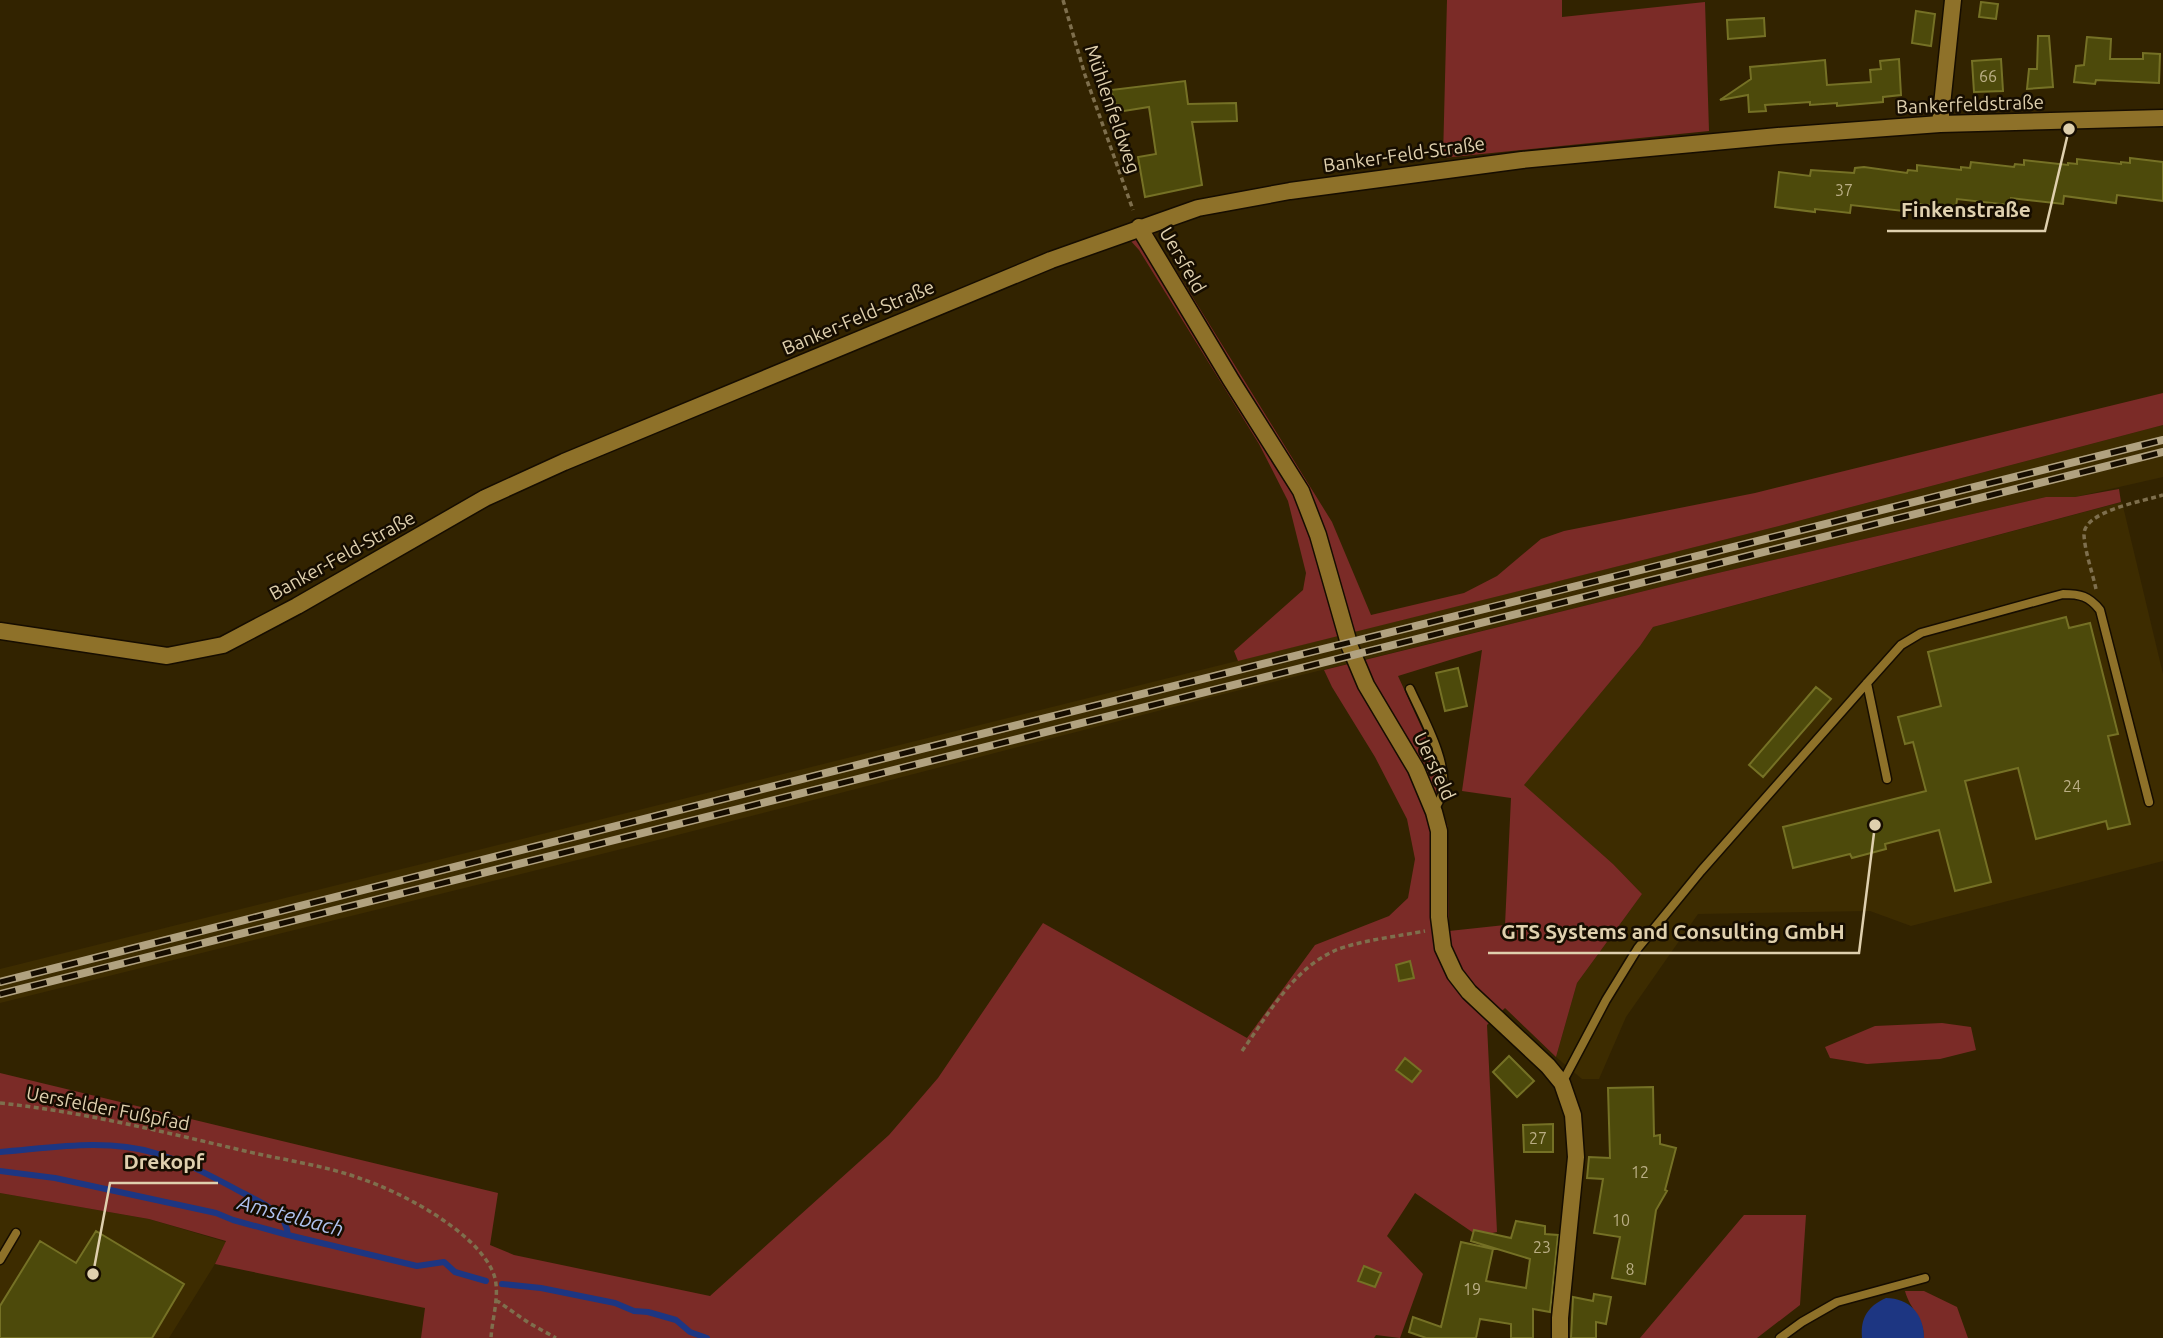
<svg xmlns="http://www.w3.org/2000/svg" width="2163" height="1338" font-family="Ubuntu,sans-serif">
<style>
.built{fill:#3d2c00}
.green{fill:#7b2b27;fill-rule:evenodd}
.water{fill:#1d3682}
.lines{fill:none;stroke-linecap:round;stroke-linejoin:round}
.stream{stroke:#1d3682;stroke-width:6}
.building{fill:#4d4a0b;stroke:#757125;stroke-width:2}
.lane-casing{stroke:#160d00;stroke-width:11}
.street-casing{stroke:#160d00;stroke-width:19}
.path{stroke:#7e6f4d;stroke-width:3.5;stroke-dasharray:5 3.5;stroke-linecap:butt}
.lane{stroke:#8e7129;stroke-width:8}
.street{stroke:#8e7129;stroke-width:16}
.rail-casing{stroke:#b1a280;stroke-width:8}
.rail{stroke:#160d00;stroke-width:5;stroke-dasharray:16;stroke-linecap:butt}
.labels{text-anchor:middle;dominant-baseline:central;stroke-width:5;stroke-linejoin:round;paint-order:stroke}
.number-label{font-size:16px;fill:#baae85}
.street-label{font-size:19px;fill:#dfd0ae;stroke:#160d00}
.water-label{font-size:21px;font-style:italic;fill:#afc2ee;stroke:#160d00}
.leader{fill:none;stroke:#dfd0ae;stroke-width:2.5}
.callout-dot{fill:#dfd0ae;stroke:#160d00;stroke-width:2.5}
.callout-label{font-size:21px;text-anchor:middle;font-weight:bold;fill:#dfd0ae;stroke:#160d00;stroke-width:5;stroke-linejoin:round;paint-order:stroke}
</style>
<rect width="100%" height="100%" fill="#322300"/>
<!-- built -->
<path class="built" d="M2163,425V477L2075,497H2046L1705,576L1220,695L654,841L0,1003V969L1775,527Z
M2122,502L2163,674V861L1911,926L1870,911L1698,914L1626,1017L1599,1079H1582L1556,1057L1577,983L1642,894L1613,864L1523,785L1640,646L1653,627Z
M0,1193L149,1219L226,1242L215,1264L169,1338H0Z"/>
<!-- green -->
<path class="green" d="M1447,0H1562V17L1705,2L1709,131L1443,158Z
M1153,230L1156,238L1332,522L1371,615L1464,593L1497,576L1541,539L1564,531L1755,493L2163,393V425L1775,527L1238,661L1234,651L1303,590L1306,573L1288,501L1259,444L1139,250L1130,240Z
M2119,489L2121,502L1653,627L1640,646L1524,785L1613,864L1642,894L1577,983L1556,1057L1505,1008L1487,1025L1497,1232L1478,1236L1415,1193L1387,1236L1423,1274L1400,1338L1376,1335L1374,1338H421L425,1308L215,1264L226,1241L149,1219L0,1193V1073L498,1193L490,1245L514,1255L710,1296L889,1135L938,1078L1043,923L1247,1038L1315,945L1389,916L1408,898L1415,859L1407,819L1375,757L1332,687L1324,670L1705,576L2046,497H2075ZM1482,650L1462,791L1511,798L1505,925L1449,931L1448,827L1437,796V768L1430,746L1398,676Z
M1942,1023L1971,1027L1976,1050L1940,1059L1867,1064L1830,1058L1825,1047L1875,1026Z
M1744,1215H1806L1800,1305L1757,1338H1640Z
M1905,1291H1924L1957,1307L1968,1338H1924C1924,1317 1910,1310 1905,1291Z"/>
<!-- water -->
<path class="water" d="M1886,1298C1909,1298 1924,1314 1924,1338H1862C1860,1318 1868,1306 1886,1298Z"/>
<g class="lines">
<!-- stream -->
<path class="stream" d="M0,1152C51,1148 105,1138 155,1153C186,1162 215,1178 243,1193C262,1203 286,1212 288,1235
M0,1171L55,1178L216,1213L233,1220L288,1235L417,1266L444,1262L455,1272L486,1281
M502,1284L541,1288L615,1303L634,1311L648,1312L676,1320L690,1332L707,1338"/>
</g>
<!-- building -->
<path class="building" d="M1981,2L1998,4L1996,19L1979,17Z
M1916,11L1935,14L1931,46L1912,43Z
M1764,18L1765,36L1728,39L1727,20Z
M2038,36H2049L2053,87L2027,89L2029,69H2037Z
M2087,37L2111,39L2110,59H2143V53L2160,54L2159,83L2096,80L2095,84L2074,82L2076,66L2084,65Z
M1899,59L1901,95L1883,97V102L1837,106V103L1810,105V102L1765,105L1766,111L1749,112L1748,95L1720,100L1751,79L1750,67L1825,60L1827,85L1871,82L1870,70L1881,69L1880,61Z
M2001,59L2003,91L1974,92L1972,61Z
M1185,81L1188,104L1236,103L1237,121L1192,122L1202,185L1145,197L1138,157L1156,154L1149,107L1118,112L1111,90Z
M2130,158L2163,162V201L2117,195L2116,203L2064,196L2063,204L2011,198L2010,205L1957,199L1956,208L1904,202L1903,211L1851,205L1850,213L1815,209V212L1775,207L1779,172L1810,176L1811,170L1854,173L1855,168L1864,167L1907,173L1908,170L1917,171V165L1961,170V167L1970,168L1971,162L2014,167L2015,164L2024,165V160L2068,165V163L2077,164V159L2121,164V162L2130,163Z
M2066,617L2069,628L2090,623L2118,734L2108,736L2130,824L2108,829L2106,821L2036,839L2018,768L1965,781L1991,882L1955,891L1939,830L1885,844L1886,849L1852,858L1850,854L1793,868L1783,827L1926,791L1913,742L1905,744L1898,717L1941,706L1928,652Z
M1458,668L1467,706L1445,711L1436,673Z
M1816,687L1831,699L1763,777L1749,765Z
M1410,961L1414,978L1399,981L1396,965Z
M1509,1056L1534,1081L1517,1097L1493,1072Z
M1405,1058L1421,1071L1412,1082L1396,1070Z
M1653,1087L1654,1136L1660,1135V1144L1676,1148L1665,1190L1667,1191L1656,1210L1645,1284L1612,1278L1620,1237L1594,1233L1603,1179L1587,1178L1589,1157L1610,1158L1608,1088Z
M1553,1124V1152H1524L1523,1125Z
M1516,1221L1545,1226V1234L1558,1235L1550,1312L1533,1309V1338H1511V1324L1480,1319L1476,1338H1426L1409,1332L1413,1317L1441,1327L1461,1242L1493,1249L1486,1281L1526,1288L1530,1259L1471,1241L1474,1230L1511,1238Z
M96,1231L184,1284L152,1338H0V1306L40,1241L76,1263Z
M1364,1266L1381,1273L1375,1287L1358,1281Z
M1594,1294L1611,1297L1606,1324L1596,1322V1338H1571L1573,1297L1593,1301Z"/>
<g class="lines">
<!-- lane casing -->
<g class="lane-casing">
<path id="lane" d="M1867,683L1887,779
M1410,689C1422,716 1450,764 1442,794C1441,799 1437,804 1435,809
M1562,1083L1606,1000L1638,948L1701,871L1867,683L1901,645L1921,633L2063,594C2080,594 2089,596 2100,610L2149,802
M0,1260L16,1233
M1780,1338L1802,1322L1837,1302L1925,1278"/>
</g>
<!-- street casing -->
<g class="street-casing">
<path id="street" d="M1940,124L1953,0
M1139,227L1231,380L1301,491L1318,535L1350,647L1366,685L1416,769L1434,812L1439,831V917L1443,948L1455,974L1469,992L1548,1066L1562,1083L1573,1115L1576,1157L1560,1318V1338
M0,631L167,656L223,645L297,606L485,498L564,462L1051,260L1198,208L1290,191L1522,160L1778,136L1940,124L2163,118"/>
</g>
<!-- path -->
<path class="path" d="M1063,0L1085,75L1133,210
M2096,589C2092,571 2085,552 2084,535C2083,511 2144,501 2163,495
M1242,1051C1268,1015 1292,970 1334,951C1356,941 1400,936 1425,931
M0,1103C83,1112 164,1132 245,1151C283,1160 323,1165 359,1178C401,1192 472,1229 492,1270C502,1290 492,1317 491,1338
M496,1300L529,1323L556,1338"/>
<!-- lane -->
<use href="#lane" class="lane"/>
<!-- street -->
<use href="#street" class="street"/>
<!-- rail casing -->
<g class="rail-casing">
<path id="rail" d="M0,982L881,759L2163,440
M0,994L2163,452"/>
</g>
<!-- rail -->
<use href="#rail" class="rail"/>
</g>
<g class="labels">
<!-- number labels -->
<g class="number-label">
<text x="1988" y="76">66</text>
<text x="1844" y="190">37</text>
<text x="2072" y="786">24</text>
<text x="1538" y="1138">27</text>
<text x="1640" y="1172">12</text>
<text x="1621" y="1220">10</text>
<text x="1542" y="1247">23</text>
<text x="1630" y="1269">8</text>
<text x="1472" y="1289">19</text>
</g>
<!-- street labels -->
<g class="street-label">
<text transform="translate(1970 104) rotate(-2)">Bankerfeldstraße</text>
<text transform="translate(1113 109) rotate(71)">Mühlenfeldweg</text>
<text transform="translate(1404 154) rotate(-8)">Banker-Feld-Straße</text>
<text transform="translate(1183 260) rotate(60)">Uersfeld</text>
<text transform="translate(858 317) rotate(-23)">Banker-Feld-Straße</text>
<text transform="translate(342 555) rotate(-29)">Banker-Feld-Straße</text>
<text transform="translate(1435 766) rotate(65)">Uersfeld</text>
<text transform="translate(108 1108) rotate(11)">Uersfelder Fußpfad</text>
</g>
<!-- water labels -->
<g class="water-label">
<text transform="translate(291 1215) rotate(15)">Amstelbach</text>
</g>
</g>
<!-- callouts -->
<path class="leader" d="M2069 129L2045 231H1887M1875 825L1859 953H1488M93 1274L110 1183H218"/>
<g class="callout-dot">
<circle cx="2069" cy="129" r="7"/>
<circle cx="1875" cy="825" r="7"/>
<circle cx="93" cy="1274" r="7"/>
</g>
<g class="callout-label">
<text x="1966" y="217">Finkenstraße</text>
<text x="1673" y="939">GTS Systems and Consulting GmbH</text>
<text x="164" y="1169">Drekopf</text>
</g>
</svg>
